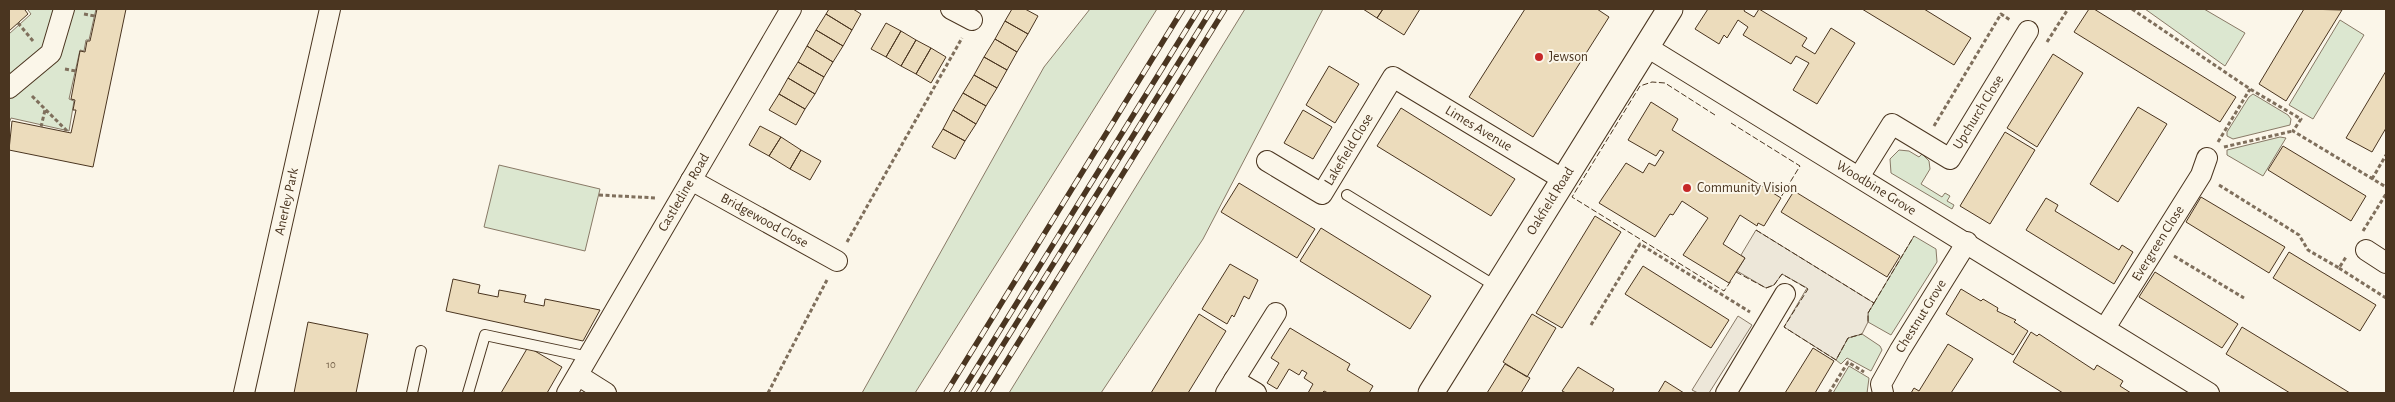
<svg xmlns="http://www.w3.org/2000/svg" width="2395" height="402" font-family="'Alegreya Sans',sans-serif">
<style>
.green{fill:#dce7d0;stroke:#887966}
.parking{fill:#ede7d9;stroke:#887966}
.building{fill:#ecdcbc;stroke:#4a3520}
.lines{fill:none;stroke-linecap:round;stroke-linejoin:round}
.service-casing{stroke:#4a3520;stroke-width:12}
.minor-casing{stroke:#4a3520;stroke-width:22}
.tertiary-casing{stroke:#4a3520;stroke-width:27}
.path{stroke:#7f6f5c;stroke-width:3;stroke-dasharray:4 2.5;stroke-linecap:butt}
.service{stroke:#fbf6e9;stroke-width:10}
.minor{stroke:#fbf6e9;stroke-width:20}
.tertiary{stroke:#fbf6e9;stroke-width:25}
.rail-casing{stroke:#4a3520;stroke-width:5.5}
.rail{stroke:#fbf6e9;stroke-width:4;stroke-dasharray:11;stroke-linecap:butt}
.fence{stroke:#4a3520;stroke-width:1;stroke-dasharray:6 2.5;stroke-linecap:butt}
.poi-dot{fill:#c62828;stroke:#fbf6e9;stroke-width:2}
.labels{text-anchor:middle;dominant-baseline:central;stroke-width:4;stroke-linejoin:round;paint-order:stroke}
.number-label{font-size:11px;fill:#725f47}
.poi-label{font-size:14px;fill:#4a3520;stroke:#fbf6e9;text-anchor:start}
.street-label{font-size:14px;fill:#4a3520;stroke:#fbf6e9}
</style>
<rect width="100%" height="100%" fill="#fbf6e9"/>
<!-- green -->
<path class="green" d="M29,9H59L47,51L9,82V34L31,14L28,10Z
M68,9H96L89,40H86L84,51L80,50L69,99L74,101L69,131L11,118L9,124V95L55,57Z
M1090,9H1157L915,393H862L1044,67Z
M1245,9H1323L1203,239L1101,393H1009Z
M2145,9H2204L2245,33L2225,66Z
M2340,20L2364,35L2313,119L2289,105Z
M2253,94L2288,115L2291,119L2290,125L2233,139L2227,136V132L2249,97Z
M2280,137L2286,138L2263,176L2227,155V150Z
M1899,150L1909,151L1919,157L1922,154L1929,161L1930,169L1921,184L1942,197L1945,193L1950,196L1947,201L1954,205L1952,209L1891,173L1890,159Z
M499,165L600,189L585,251L484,227Z
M1914,236L1936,249L1937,262L1891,335L1868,322V313Z
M1862,334L1880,346L1882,350L1871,371L1847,358L1841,364L1836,360L1848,338Z
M1849,366L1869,378L1867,393H1833Z"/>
<!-- parking -->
<path class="parking" d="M1756,230L1874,303L1868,313V322L1862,334L1848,338L1836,360L1784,327L1807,288L1782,274L1774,285L1766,288L1737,271L1745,258L1741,255Z
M1738,316L1752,325L1709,393H1698L1692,390Z"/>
<!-- building -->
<path class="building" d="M9,9H26L25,10L28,14L9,31Z
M97,9H126L93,167L9,150L12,121L71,133L76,110H73L75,100L71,99L80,51L85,52L87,41H90Z
M829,9H853L861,14L852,30L826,14Z
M1012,9H1025L1038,16L1028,34L1005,21Z
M1363,9H1383L1377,18Z
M1383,9H1420L1404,35L1377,18Z
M1525,9H1597L1609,17L1533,137L1469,97Z
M1708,9H1745L1744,11L1754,17L1759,9L1807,38L1802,46L1815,54L1831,28L1855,43L1817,104L1793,90L1809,63L1796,56L1791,64L1743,35L1748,27L1738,20L1727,38L1724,35L1719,44L1695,29Z
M1862,9H1924L1971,38L1954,65Z
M2089,9H2094L2236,97L2220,122L2074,32Z
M2304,9L2342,10L2286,101L2259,84Z
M826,14L852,30L843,46L816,30Z
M1005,21L1028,34L1017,52L995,39Z
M886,23L901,31L886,57L871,49Z
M816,30L843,46L833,62L807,46Z
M901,31L916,40L901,66L886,57Z
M995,39L1017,52L1007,70L984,57Z
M916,40L931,48L916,74L901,66Z
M807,46L833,62L824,77L798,62Z
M931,48L946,57L931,83L916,74Z
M2053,54L2083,73L2037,147L2007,128Z
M984,57L1007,70L997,88L974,75Z
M798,62L824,77L815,94L788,78Z
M1329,66L1359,84L1335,123L1306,105Z
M2386,71V128L2372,152L2346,138Z
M974,75L997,88L986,106L963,93Z
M788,78L815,94L805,109L779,94Z
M963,93L986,106L976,124L953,110Z
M779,94L805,109L796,125L769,110Z
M1651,102L1678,119L1672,130L1781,198L1764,226L1758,223L1757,226L1740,215L1723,244L1745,258L1729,283L1683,255L1708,218L1682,201L1673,215L1670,214L1655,237L1599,203L1626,163L1643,173L1649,163L1655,166L1664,152L1660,150L1656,156L1628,140Z
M2138,107L2167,124L2118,202L2090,184Z
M1401,108L1515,179L1491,216L1377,146Z
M953,110L976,124L965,141L943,129Z
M1303,110L1332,127L1313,159L1284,143Z
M760,126L781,137L769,156L749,145Z
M943,129L965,141L955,159L932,147Z
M2005,132L2035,150L1990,224L1960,206Z
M781,137L801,150L790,169L769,156Z
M2283,146L2366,196L2351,221L2268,170Z
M801,150L821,161L810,180L790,169Z
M1239,183L1315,229L1297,258L1221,212Z
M1794,191L1900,256L1887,277L1781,212Z
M2201,197L2285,247L2269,273L2186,222Z
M2046,198L2058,205L2055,211L2119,250L2122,245L2133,252L2114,284L2026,230Z
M1595,216L1621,232L1562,328L1536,313Z
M1321,228L1431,296L1410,329L1300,261Z
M2289,252L2376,305L2360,331L2273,278Z
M1230,264L1258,280L1249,299L1244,296L1234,317L1232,315L1227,324L1202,309Z
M1643,266L1729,320L1711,348L1625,294Z
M2155,272L2238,324L2222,348L2139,297Z
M453,279L480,285L478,293L498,297L499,290L526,295L524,302L544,306L545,299L600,310L583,341L446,311Z
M1961,289L1981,301L1983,299L1998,308L1997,311L2016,320L2014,322L2028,331L2013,355L1946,314Z
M1199,314L1226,331L1188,393H1151Z
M1532,314L1556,328L1527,377L1503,362Z
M308,322L368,334L356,393H294Z
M2242,327L2350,393H2290L2226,354Z
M1290,328L1350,364L1347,370L1373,386L1369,393H1328L1324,391L1322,393H1308L1313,384L1304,378L1307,373L1302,370L1299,375L1289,369L1277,389L1267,383L1279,363L1271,358Z
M2031,332L2037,336L2039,334L2094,370L2097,365L2123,381L2120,386L2131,393H2063L2013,362Z
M1948,344L1973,359L1951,393H1911L1914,388L1919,391Z
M528,347L562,367L547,393H501Z
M1813,348L1834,361L1815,393H1785Z
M1505,364L1530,378L1521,393H1487Z
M1578,367L1614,389L1612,393H1566L1562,391Z
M1665,381L1684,393H1658Z"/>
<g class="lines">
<!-- service casing -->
<g class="service-casing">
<path id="service" d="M1347,195L1497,287
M412,393L421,351
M468,393L485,335L589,357"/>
</g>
<!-- minor casing -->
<g class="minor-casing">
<g id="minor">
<path d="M951,9L972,20"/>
<path id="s1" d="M1647,47L2209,393"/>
<path d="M9,88L51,53L64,9"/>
<path id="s2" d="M1267,161L1322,194L1393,77L1564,180"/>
<path id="s3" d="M1859,177L1892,124L1950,159L2028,31"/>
<path id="s4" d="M691,180L837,261"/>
<path d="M2366,250L2386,263"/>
<path id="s5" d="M2105,328L2201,175L2207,158"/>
<path d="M579,376L606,393"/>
<path d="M1234,380L1256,393"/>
<path id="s6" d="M244,393L330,9"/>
<path id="s7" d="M567,393L791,9"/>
<path d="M1226,393L1276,313"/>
<path d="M1726,393L1785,294"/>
<path id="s8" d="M1883,393L1881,384L1900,350L1967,242"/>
</g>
</g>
<!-- tertiary casing -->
<g class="tertiary-casing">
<g id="tertiary">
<path id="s9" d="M1431,393L1670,9"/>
</g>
</g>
<!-- path -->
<path class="path" d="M2132,9L2250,89L2301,119L2293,131L2386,187
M84,14L95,16
M18,23L33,41
M2047,42L2068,9
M65,69L76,71
M32,96L68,132
M1934,126L2001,14L2010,20
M41,127L45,110
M2218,142L2250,89
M2224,147L2293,131
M2372,179L2386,155
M2219,185L2299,235L2308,250L2339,268L2346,257
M599,195L657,198
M2363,231L2386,194
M847,242L962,38
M2174,256L2244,298
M2339,268L2386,298
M1591,325L1640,244L1750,312
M768,393L828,278
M1829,393L1848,362L1864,372"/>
<!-- service -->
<use href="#service" class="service"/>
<!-- minor -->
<use href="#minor" class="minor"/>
<!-- tertiary -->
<use href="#tertiary" class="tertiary"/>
<!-- rail casing -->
<g class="rail-casing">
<path id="rail" d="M946,393L1183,9
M961,393L1199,9
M973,393L1212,9
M987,393L1225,9"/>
</g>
<!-- rail -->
<use href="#rail" class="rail"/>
<!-- fence -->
<path class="fence" d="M1715,115L1665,83L1652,82L1640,86L1572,197L1724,291L1731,281
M1731,123L1800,166L1781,197
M1756,230L1874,303L1868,313V322
M1736,272L1766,288L1774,285L1782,274L1808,289L1784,327L1836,360L1848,338L1862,334
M1874,303L1914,236"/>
</g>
<!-- markers -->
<g class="poi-dot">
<circle cx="1539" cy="57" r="5"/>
<circle cx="1687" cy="188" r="5"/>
</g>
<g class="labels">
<!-- number labels -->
<g class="number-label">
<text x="331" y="364">10</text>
</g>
<!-- poi labels -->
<g class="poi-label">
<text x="1549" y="57">Jewson</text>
<text x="1697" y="188">Community Vision</text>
</g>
<!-- street labels -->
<g class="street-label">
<text stroke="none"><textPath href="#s3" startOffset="185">Upchurch Close</textPath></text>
<text stroke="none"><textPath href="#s2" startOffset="301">Limes Avenue</textPath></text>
<text stroke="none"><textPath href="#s2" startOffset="116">Lakefield Close</textPath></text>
<text stroke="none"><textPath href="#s1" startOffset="269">Woodbine Grove</textPath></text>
<text stroke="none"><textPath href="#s7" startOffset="232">Castledine Road</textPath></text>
<text stroke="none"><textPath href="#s6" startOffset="196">Anerley Park</textPath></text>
<text stroke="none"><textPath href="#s9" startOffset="226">Oakfield Road</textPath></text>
<text stroke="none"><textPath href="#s4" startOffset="84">Bridgewood Close</textPath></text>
<text stroke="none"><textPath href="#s5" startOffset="100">Evergreen Close</textPath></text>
<text stroke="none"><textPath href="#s8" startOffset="88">Chestnut Grove</textPath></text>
</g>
</g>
<!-- border -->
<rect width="2395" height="402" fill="none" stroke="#4a3520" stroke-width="20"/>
</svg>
